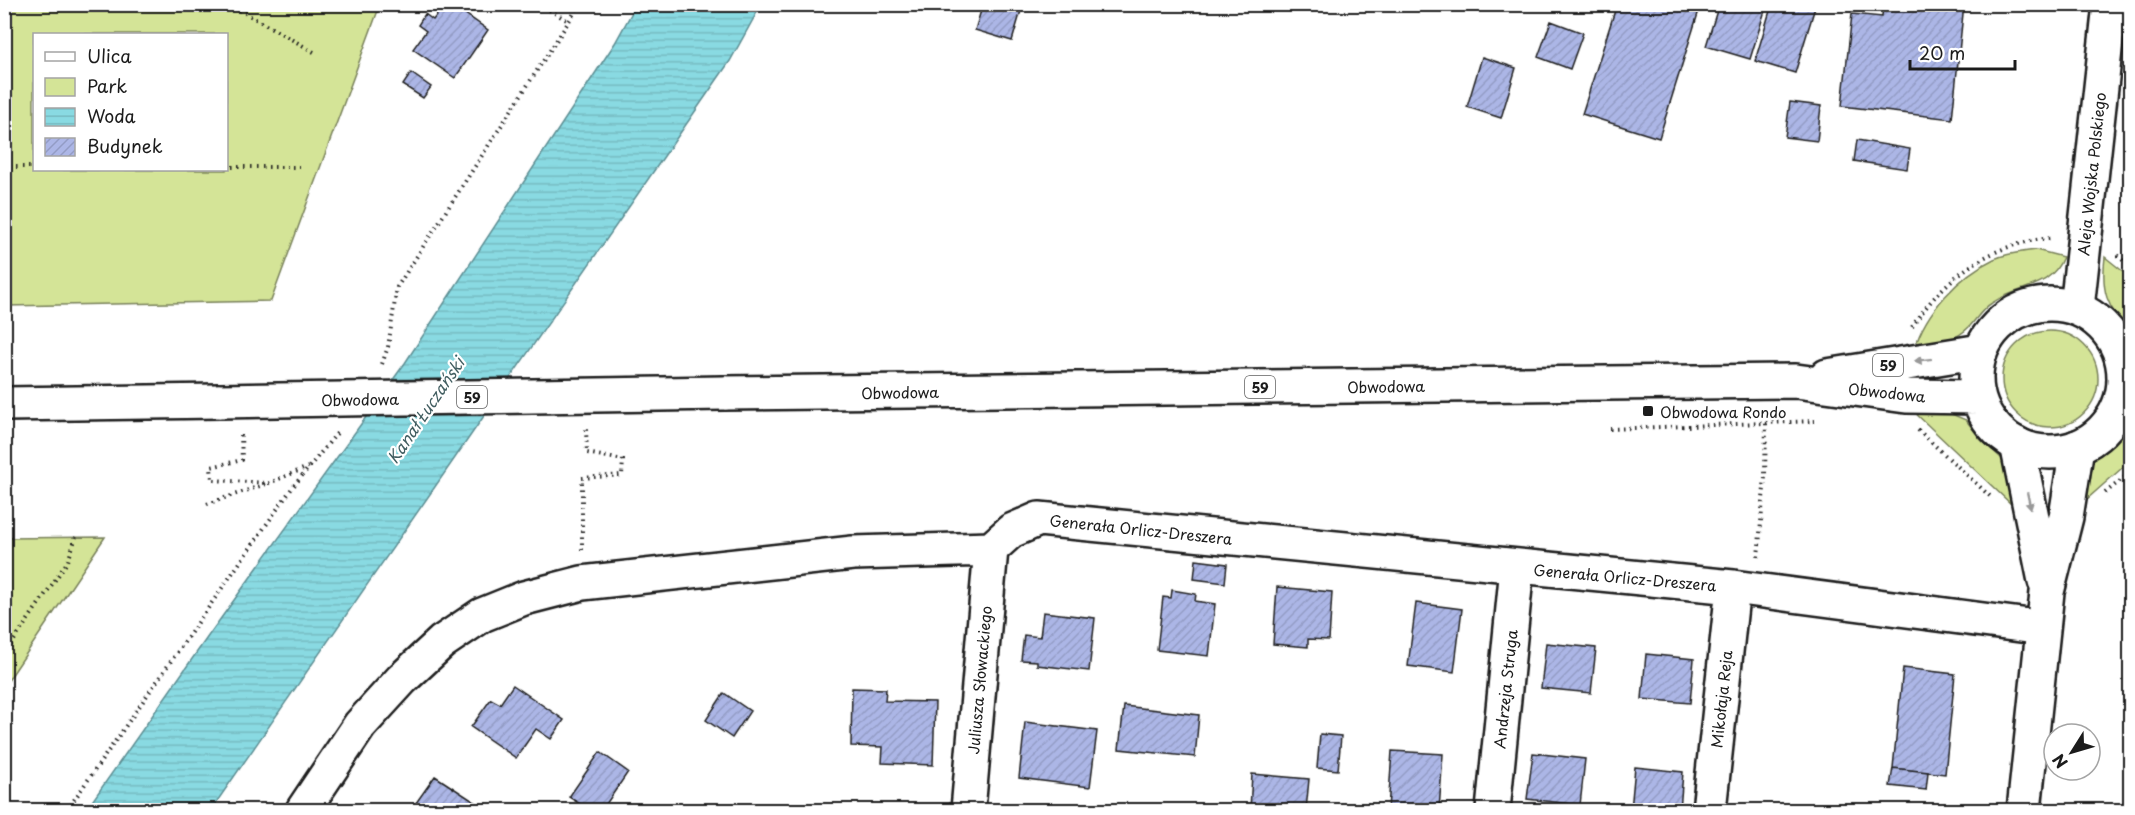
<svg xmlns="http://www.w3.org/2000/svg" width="2135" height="815" font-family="'Playpen Sans',sans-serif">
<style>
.green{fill:#d4e497;stroke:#78805a;stroke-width:1.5;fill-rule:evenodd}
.water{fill:url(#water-rules);stroke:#5d8e93;stroke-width:1.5}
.building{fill:url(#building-hatch);stroke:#1c1c1c;stroke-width:1.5}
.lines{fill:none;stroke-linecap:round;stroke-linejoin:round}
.minor-casing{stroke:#1c1c1c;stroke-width:38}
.major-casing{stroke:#1c1c1c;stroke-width:38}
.path{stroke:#1c1c1c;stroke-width:4;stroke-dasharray:1.5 4.5;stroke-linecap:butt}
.minor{stroke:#fff;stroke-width:33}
.major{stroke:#fff;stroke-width:33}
.major-bridge-casing{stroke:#1c1c1c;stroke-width:38;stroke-linecap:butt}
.major-bridge{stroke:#fff;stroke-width:33}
.oneway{fill:#999}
.poi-dot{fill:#1c1c1c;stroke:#fff;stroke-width:2}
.labels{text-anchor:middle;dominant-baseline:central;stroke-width:4.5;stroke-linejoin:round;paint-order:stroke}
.shield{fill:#fff;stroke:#606060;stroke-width:1.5}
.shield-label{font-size:14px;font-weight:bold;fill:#1c1c1c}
.street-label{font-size:15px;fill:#1c1c1c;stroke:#fff}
.poi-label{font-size:15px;fill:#1c1c1c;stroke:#fff;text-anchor:start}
.water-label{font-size:16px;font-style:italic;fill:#425e61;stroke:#fff}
</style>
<defs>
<pattern id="water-rules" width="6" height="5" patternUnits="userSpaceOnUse" patternTransform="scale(1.5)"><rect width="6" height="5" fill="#89dae2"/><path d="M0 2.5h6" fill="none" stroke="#76bac1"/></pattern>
<pattern id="building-hatch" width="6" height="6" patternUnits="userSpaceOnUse" patternTransform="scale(1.5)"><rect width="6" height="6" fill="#acb6e6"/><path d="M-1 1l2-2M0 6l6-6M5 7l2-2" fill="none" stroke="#939cc5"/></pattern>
</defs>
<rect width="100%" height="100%" fill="#fff"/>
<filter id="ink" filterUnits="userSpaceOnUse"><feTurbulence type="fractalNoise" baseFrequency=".0167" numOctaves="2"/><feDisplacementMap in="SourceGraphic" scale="12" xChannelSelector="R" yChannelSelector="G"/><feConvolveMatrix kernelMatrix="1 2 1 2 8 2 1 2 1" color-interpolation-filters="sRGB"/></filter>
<g filter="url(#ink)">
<!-- green -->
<path class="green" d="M4,5H380L271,301L5,306ZM34,34H226V170H34Z
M2036,250L2063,257C2050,290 2018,285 1992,303C1983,308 1977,318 1970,326C1955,342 1935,344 1915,348C1925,312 1960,275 1994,259C2007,253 2022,252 2036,250Z
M2105,257L2130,277V330C2106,308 2101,290 2105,257Z
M2002 379a48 48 0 1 1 96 0a48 48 0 1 1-96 0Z
M1927,404L1966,420L1981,440L2009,465L2019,504H2011L1914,412Z
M2130,422V461L2078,507L2086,463L2102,452Z
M105,537L5,685V686V538Z"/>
<!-- water -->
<path class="water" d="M636,5H761L730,61L211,810H86L211,632L405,363L615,43Z"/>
<!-- building -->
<path class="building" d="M445,4H451L488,30L455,78L413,49L426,31L418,25L425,14L433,20Z
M983,4H1023L1012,41L975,30Z
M1617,4H1701L1659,138L1582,114Z
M1719,4H1767L1750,59L1706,46Z
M1772,4H1816L1795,73L1755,61Z
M1883,4H1964L1952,119L1842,106L1852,14L1882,17Z
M1551,21L1583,33L1570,69L1538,57Z
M1482,57L1516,68L1501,118L1467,107Z
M411,73L431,87L423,98L403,85Z
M1790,102L1821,106L1817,141L1785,137Z
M1857,140L1910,149L1907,169L1854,161Z
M1196,560L1227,564L1225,583L1194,579Z
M1277,587L1332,592L1329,640L1308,639V647L1273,644Z
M1172,590L1196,594L1195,601L1215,604L1209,656L1157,650L1163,597L1171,598Z
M1416,603L1462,609L1454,672L1408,666Z
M1043,612L1095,618L1089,671L1037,665V661L1021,660L1024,635L1040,637Z
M1546,643L1596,648L1591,693L1541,688Z
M1646,654L1694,659L1690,703L1642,699Z
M1903,668L1955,674L1945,774L1893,768Z
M513,685L564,720L551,739L536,729L516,758L471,727L491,699L500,704Z
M852,688L886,689L885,701L935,702L933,765L882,763L883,747L851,746Z
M724,693L750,711L732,738L706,720Z
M1124,706L1199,715L1195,757L1119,749Z
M1025,722L1097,731L1090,787L1019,778Z
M1320,734L1341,736L1338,770L1317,768Z
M1392,751L1443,754L1439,810H1388Z
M600,752L628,772L602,810H589L569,797Z
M1533,753L1585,759L1580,805L1527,799Z
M1635,767L1683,772L1680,810H1631Z
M1893,768L1928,772L1926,790L1890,786Z
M1252,774L1309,779L1306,810H1250Z
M435,776L487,810H411Z"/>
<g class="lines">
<!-- minor casing -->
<g class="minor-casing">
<path id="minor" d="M2077,308L2110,4
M2017,444L2045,581
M303,810L360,725L402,679L442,642L482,615L524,598L582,583L853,553L991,549L1011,531L1039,519L1733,587L2043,628
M968,810L991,549
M1493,810L1517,567
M1709,810L1733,587
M2024,810L2047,592L2066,517L2077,447"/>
</g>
<!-- major casing -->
<g class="major-casing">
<path id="major" d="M1976 378a74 74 0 1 1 148 0a74 74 0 1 1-148 0Z
M1827,376L1981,351
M724,393L1796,381L1906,396L1978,397
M4,404L220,401"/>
</g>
<!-- path -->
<path class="path" d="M229,4L314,52
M539,4L570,22
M4,167H34
M226,167H299
M2118,255L2130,268
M1912,327C1945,276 1991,243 2052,238
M382,364L388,347L397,287L580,4
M1610,429L1815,421
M1918,430L1992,498
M241,435L242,460L211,467L212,480L269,483L308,467
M2105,493L2130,473
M207,504L266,484
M582,550V478L622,475L623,460L587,453L586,429
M1758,557L1765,476L1766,423
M4,655L68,561L76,537
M67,810L292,488L337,433"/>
<!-- minor -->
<use href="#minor" class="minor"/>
<!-- major -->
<use href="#major" class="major"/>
<!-- major-bridge casing -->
<g class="major-bridge-casing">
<path id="major-bridge" d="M220,401L724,393"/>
</g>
<!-- major-bridge -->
<use href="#major-bridge" class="major-bridge"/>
</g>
<!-- one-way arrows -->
<defs><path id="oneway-solid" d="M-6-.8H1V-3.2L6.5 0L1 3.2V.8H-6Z" transform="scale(1.5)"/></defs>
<g class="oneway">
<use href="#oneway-solid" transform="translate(1923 360) rotate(173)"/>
<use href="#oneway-solid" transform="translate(2029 501) rotate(78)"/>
</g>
</g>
<!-- markers -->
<rect class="poi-dot" x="1642" y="405" width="12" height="12" rx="3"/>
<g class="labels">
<!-- shield labels -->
<g class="shield">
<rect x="1873" y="354" width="30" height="22" rx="4.5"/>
<rect x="1245" y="376" width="30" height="22" rx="4.5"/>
<rect x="457" y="386" width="30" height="22" rx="4.5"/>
</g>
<g class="shield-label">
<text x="1888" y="365">59</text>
<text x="1260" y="387">59</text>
<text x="472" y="397">59</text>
</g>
<!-- street labels -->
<g class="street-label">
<text transform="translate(2091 174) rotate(-84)">Aleja Wojska Polskiego</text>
<text transform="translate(1386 386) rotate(-1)">Obwodowa</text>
<text transform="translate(900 392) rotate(-1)">Obwodowa</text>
<text transform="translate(1887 392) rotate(6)">Obwodowa</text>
<text transform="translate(360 399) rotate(-1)">Obwodowa</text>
<text transform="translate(1141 529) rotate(6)">Generała Orlicz-Dreszera</text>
<text transform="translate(1625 577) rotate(5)">Generała Orlicz-Dreszera</text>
<text transform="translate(979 680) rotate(-85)">Juliusza Słowackiego</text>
<text transform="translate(1505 689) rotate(-84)">Andrzeja Struga</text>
<text transform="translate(1721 699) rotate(-84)">Mikołaja Reja</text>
</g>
<!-- poi labels -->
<g class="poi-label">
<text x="1660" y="411">Obwodowa Rondo</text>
</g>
<!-- water labels -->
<g class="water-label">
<text transform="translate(425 410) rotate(-56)">Kanał Łuczański</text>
</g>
</g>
<!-- margin -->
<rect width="2135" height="815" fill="none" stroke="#fff" stroke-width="24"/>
<rect x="12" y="12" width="2111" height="791" fill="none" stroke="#1c1c1c" stroke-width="2" filter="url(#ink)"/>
<!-- legend -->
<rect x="33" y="33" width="195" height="138" fill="#ffffff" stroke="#a4a4a4" stroke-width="1.5"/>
<rect x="45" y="52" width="30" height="9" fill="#ffffff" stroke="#a4a4a4" stroke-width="1.5"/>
<text x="87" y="63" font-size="18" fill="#1c1c1c">Ulica</text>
<rect x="45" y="78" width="30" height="18" fill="#d4e497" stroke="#a4a4a4" stroke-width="1.5"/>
<text x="87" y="93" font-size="18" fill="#1c1c1c">Park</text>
<rect x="45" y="108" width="30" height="18" fill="url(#water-rules)" stroke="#a4a4a4" stroke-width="1.5"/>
<text x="87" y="123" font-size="18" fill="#1c1c1c">Woda</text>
<rect x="45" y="138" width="30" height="18" fill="url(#building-hatch)" stroke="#a4a4a4" stroke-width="1.5"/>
<text x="87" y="153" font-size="18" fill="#1c1c1c">Budynek</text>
<!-- north arrow -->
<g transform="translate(2072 752) rotate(233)"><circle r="28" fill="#ffffff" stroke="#a4a4a4" stroke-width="1.5"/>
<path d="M0-4.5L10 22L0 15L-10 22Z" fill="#1c1c1c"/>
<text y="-9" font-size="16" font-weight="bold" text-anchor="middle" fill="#1c1c1c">N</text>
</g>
<!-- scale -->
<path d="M1910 60v9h105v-9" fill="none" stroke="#1c1c1c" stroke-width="3"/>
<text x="1919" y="60" font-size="18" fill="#1c1c1c" stroke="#ffffff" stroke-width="4.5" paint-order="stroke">20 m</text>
</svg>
